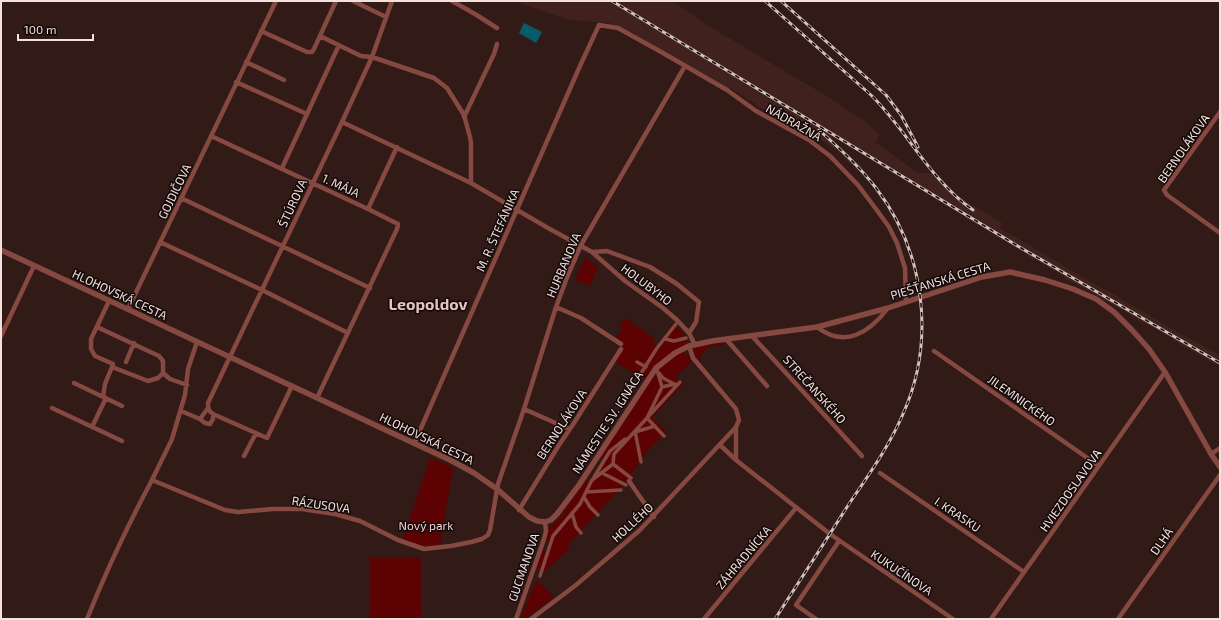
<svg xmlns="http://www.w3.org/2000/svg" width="1221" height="620" font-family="'Exo 2',sans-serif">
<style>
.built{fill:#40211d}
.green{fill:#5c0202}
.water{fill:#085b6a}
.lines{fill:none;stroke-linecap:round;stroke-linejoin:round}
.pedestrian{stroke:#854941;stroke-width:3.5}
.minor{stroke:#854941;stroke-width:4.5}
.tertiary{stroke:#854941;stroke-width:5.5}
.rail-casing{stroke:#d2c0bd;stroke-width:3}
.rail{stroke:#120807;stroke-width:1.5;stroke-dasharray:4.5;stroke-linecap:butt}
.labels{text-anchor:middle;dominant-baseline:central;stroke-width:3;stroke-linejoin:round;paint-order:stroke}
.street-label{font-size:12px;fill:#f2e1de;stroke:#120807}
.park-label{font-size:12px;fill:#efd4d0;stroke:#120807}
.district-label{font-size:16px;font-weight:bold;fill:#e6c4be;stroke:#120807}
</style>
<rect width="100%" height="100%" fill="#321a17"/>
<!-- built -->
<path class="built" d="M516,1H672L712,28L830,98L868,124L880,135L875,142L918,173H937L956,195L1002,223L1000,228L1101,288L1109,291L1134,307L1143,311L1174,330L1218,354L1220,356V366L1209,361V360L1181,345L1178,342L1173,341V339L1154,328L1138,321V319L1134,317L1073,282L1065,279V277L1061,274L1038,261L1029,258V256L1025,253L1003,240H1001L996,236L970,220H968L965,217L940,202L936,201L935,199L833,137L832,139L862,167L858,171L838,152L811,132L800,126L794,127L790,125H788L784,123V121L762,108H760L756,106V104L750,100L748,101L745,97L730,88L729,89L634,34L610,23L569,20L516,2Z"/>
<!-- green -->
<path class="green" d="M585,258H586L598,267L590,286L575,280Z
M625,318L655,339L653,342L657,346L674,324L683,333L687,343L683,353L689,356L691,363L675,377L683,385L653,416V419L665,430V433L645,454L627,481L569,544V549L540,576L541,570L536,568L542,550L546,552L549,544L546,539L550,527L559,519L581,487L591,477L601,462L602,454L649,382L617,363L616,360C622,349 626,347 616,337L623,329L619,326Z
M723,343V345L711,347L702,352V358L700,360L694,354V350L697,347Z
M430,457L453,468L440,545H418L403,539Z
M370,557H421V619H370Z
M537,581L554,597L524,619H521L533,587Z"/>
<!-- water -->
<path class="water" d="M524,23L542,32L536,43L519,33Z"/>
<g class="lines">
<!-- pedestrian -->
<path class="pedestrian" d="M665,339L674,341L686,338
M637,362L646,367
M657,370L662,387L647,418L664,436
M659,373L663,378L674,384
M638,378L657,348L676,324
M662,387L675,384
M635,431L641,462
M635,432L655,426
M613,464L631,478
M602,473L626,485
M594,477L610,451L625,439
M586,492L621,490
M584,497L590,507L598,515
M572,513L576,527L581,533
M540,576L553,536L580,504L592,480L613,464L614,454L680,382"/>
<!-- minor -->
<path class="minor" d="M353,1L386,17
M452,1L475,14L497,28
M261,31L307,52H312L314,49L336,1
M320,36L361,56L372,57L434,78L447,88L464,115L470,137L471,143V183
M246,62L284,80
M236,82L307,114
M1220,112L1164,190L1167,195L1220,233
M464,117L494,54L497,44
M342,122L471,183L548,228L592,252L625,281L663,308L677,320L689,333L695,345
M211,136L368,209L398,224L397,229L317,398
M282,168L339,45
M181,198L370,288
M368,209L397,147
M160,242L262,290L348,333
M592,252L607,251L650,267L677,284L699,302L696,322L689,333
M109,301L91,339V349L95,356L113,364L112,367
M556,307L581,318L621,344
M128,309L276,1
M97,327L159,356L163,361V373L170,379L187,385
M817,327C845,349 870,332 888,308
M1,336L34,266
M752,336L862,456
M726,339L767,386
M197,342L188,369L185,395L172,439L152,480L225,510L238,512L273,509H302L335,514L360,521L398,540L424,549L451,546L471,542L482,539L488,535L490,530L498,484L524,409L556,307L568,275L581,245L685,66
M689,346L693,358L736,409L739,420L736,427V460
M934,351L1099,466
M126,362L134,343
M112,367L148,381L158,378L163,373
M74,383L122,406
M292,386L267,438L213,414C208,411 208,408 208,403L342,122L372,57L392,1
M103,397L105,384L112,367
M52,408L122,441
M524,409L569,429
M181,411L200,419L208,408
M200,419L205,423L210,424L213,419V414
M92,427L106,398
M414,444L580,66L599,25L618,28L663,53L727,90L756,111L809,140L830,156L858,185L879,213L889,227L897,243L905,268L906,302
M720,445L736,460L830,534L953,619
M1211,454L1220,448
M244,456L256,433
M880,473L1024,572
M629,481L654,517
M519,510L559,445L572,426L621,349
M87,619C106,571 128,525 152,480
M516,619L544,539L546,531L545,522
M531,619L576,585L640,530L736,427
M704,619L796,508
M816,619L796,605L839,541
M991,619L1165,372
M1118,619L1220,475"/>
<!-- tertiary -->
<path class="tertiary" d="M1,250L452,461L474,473L497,489L529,517L537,521L545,522L551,520L557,514L579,485L656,368L675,353L689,346L712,341L817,327L888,308L982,277L1010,272L1045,280L1073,289L1096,299L1114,312L1132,330L1149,349L1165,372L1211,454L1220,467"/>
<!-- rail casing -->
<g class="rail-casing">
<path id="rail" d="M612,1L1021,248L1220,363
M765,1L872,96C908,132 930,180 973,210
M781,1L886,95L901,115L918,147
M775,619C799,582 823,545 847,507C867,477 889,447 903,414C936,341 925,252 876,188C859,166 839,148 819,130"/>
</g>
<!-- rail -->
<use href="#rail" class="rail"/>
</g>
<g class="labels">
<!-- street labels -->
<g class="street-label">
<text transform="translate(794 122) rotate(30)">NÁDRAŽNÁ</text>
<text transform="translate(1183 148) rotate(-55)">BERNOLÁKOVA</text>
<text transform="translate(341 185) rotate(25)">1. MÁJA</text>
<text transform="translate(174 191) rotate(-64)">GOJDIČOVA</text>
<text transform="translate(292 203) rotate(-65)">ŠTÚROVA</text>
<text transform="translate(497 230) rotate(-66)">M. R. ŠTEFÁNIKA</text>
<text transform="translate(563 265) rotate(-67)">HURBANOVA</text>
<text transform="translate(940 280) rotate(-17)">PIEŠŤANSKÁ CESTA</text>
<text transform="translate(647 284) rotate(37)">HOLUBYHO</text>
<text transform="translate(120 294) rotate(25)">HLOHOVSKÁ CESTA</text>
<text transform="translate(815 389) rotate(48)">STREČANSKÉHO</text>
<text transform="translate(1022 400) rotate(35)">JILEMNICKÉHO</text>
<text transform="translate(607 422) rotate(-57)">NÁMESTIE SV. IGNÁCA</text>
<text transform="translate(561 424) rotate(-57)">BERNOLÁKOVA</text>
<text transform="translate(427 438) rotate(26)">HLOHOVSKÁ CESTA</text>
<text transform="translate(1070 490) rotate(-55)">HVIEZDOSLAVOVA</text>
<text transform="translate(321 504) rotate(8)">RÁZUSOVA</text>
<text transform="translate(958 514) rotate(34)">I. KRASKU</text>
<text transform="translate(632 522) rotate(-43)">HOLLÉHO</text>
<text transform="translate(1161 541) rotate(-55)">DLHÁ</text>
<text transform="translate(743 557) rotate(-50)">ZÁHRADNÍCKA</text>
<text transform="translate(523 567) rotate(-71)">GUCMANOVA</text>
<text transform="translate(902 572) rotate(34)">KUKUČÍNOVA</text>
</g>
<!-- park labels -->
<g class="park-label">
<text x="426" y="525">Nový park</text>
</g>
<!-- district labels -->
<g class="district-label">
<text x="428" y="303">Leopoldov</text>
</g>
</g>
<!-- border -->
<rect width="1221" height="620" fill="none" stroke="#f2e1de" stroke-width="4"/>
<!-- scale -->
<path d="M18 34v6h75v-6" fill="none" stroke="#f2e1de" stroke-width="2"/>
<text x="24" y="34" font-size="12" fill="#f2e1de" stroke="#120807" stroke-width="3" paint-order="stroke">100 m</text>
</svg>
